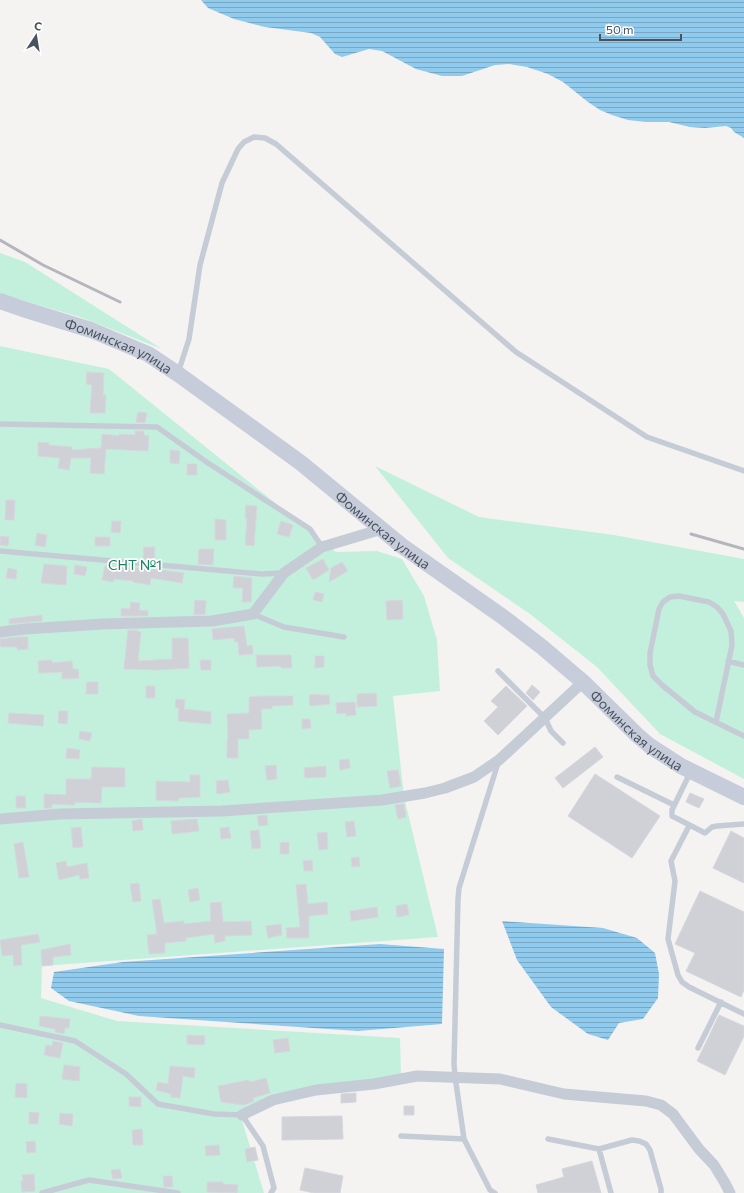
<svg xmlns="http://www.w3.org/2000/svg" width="744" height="1193" font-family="Commissioner,sans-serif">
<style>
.green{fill:#c3f0dc}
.water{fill:url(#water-rules)}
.building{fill:#cfd1d6;stroke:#d6d7dd}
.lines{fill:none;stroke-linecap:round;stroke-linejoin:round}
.lane{stroke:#c6ccd6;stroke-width:5.5}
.street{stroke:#c6ccd6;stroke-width:11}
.secondary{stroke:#c6ccda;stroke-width:16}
.rail{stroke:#b4b6bc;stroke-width:3}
.labels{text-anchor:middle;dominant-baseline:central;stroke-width:3.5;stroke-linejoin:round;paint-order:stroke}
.street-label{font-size:14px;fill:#4a5260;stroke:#fff}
.park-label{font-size:14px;fill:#188460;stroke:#fff}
</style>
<defs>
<pattern id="water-rules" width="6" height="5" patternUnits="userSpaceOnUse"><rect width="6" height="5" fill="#90caed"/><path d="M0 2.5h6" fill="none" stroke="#78a7c3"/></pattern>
</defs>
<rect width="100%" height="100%" fill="#f4f3f2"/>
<!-- green -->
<path class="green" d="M0,253L25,262L162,349L80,317L0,294Z
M0,346L109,369L336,552L377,551L402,559L424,596L437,640L440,691L393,696L404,797L438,937L42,966L41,998L117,1021L400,1038L401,1076L308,1089L241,1117L264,1193H0Z
M375,466L479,517L614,535L744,559V602L734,601L744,618V779L660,734L597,667L530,614L448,558Z"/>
<!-- water -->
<path class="water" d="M201,0H744V138L734,132L731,128L726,126L705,128L690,127L669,122H646L628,120L612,115L600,110L588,102L563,82L548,74L527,67L509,64L495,65L462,76H442L416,69L382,51L369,49L342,57L335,54L320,37L311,33L265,27L234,19L208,8Z
M502,921L603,928L637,938L655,953L659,974L658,998L643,1019L619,1023L608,1040L588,1034L551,1007L517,960Z
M380,944L444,949L442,1024L358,1031L139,1016L69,1001L51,988L54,972L123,962Z"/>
<!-- building -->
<path class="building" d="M87,372L104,373L103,395H106L105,413H90L92,385L86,384Z
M138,412L147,413L145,423L136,422Z
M135,431H144V435L149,436L148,451L106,449L104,474L90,473L91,458H71L69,470L58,468L60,458L38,456V442L49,443V445L72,447V450L101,448L102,434L119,436V434L135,435Z
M170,450L180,451L179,464L170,463Z
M187,464H197V475H187Z
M6,500H15L14,520H5Z
M246,505L257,506L254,546L245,545L247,519L245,518Z
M215,519L226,520V540H215Z
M112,521H121L120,533L111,532Z
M281,521L293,525L289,537L277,534Z
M37,533L47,535L45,547L35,545Z
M0,536L9,537L8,546L0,545Z
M95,537H110V546H95Z
M144,547H155L154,560L143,559Z
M199,549H214L213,565L198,564Z
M323,559L329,570L313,580L306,568Z
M342,562L348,571L329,582L331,568Z
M44,564L67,566L66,585L41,583Z
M75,565L87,567L85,576L74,574Z
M105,566L122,568V567L155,569L184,573L182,583L151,578L150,585L133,582V581L114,579V582L102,580Z
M8,568L17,570L16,579L6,578Z
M234,576L252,578L251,602H242L243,588H233Z
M315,592L324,594L322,602L313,600Z
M195,600L206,601L205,614L194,615Z
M402,600L403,619L387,620L386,601Z
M131,602L140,603L139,610L148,611V616H121V608L130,609Z
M42,615V621L9,624V619Z
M244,626L247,646L252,645L253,654L239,655L238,642H235L234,638L213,640L212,629Z
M128,630H137V631L141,632L138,661L172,659V638H188L189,668L159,670L124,669Z
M16,637H28V649L17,650V647H0V639Z
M256,655H291L292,668H281V666L257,667Z
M315,656H324V667L315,668Z
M52,660V663L72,661L73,669H78L79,678L62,679V672L39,673L38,661Z
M200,660H211V670H201Z
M87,682H98V694H86Z
M532,685L540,692L533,700L526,693Z
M146,686H155V698H146Z
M506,686L527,706L498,735L484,721L498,707L491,701Z
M376,693L377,706L357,707V694Z
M319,694V695H329L330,704L310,706L309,695Z
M263,696H293V705L272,706V709H261L262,729L249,730V739H238V758H227V740H228L227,714L249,713V697Z
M176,699L185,700L184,709L211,712V724L178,721L179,708H175Z
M355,702L356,715L346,716V713L337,714L336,703Z
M59,711H68L67,724L58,723Z
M9,713L44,715L43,726L8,723Z
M302,719H310L311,728L302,729Z
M80,731L92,733L90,741L79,739Z
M595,747L603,757L563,788L555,778Z
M67,748L80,750L79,759L66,758Z
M349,759L350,768L340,770L339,760Z
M276,765L277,779L267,780L265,766Z
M326,766V777L305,778L304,768Z
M92,767L125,768V787H102L101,803L75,802V805L52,804V808H44V794L66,795V779H91Z
M398,770L401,786L390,788L387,771Z
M595,774L660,816L632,858L568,816Z
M190,775H200V797L179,798L178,801L156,800V781L190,782Z
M228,780L230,792L217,794L216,781Z
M690,793L704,799L699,808L686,802Z
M16,796H25L26,808H16Z
M404,804L406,817L398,819L395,805Z
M267,815L268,825L259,826L257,816Z
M142,819L143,830L133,831L132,821Z
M197,819L199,831L172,834L171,821Z
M354,821L356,836L347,837L345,822Z
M81,827L83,847L73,848L71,828Z
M229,827L231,838L221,839L220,828Z
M259,830L261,848L252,849L250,831Z
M731,831L744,838V883L713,868Z
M327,832L328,849L319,850L317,833Z
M23,842L29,877L19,878L14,844Z
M289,842V854H280V843Z
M359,857L360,866L352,867L351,858Z
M312,860L313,871H304L303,861Z
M66,861L67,867L87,863L89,878L80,879L79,875L59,880L56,863Z
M139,883L141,901L133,902L130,884Z
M306,884L308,904L327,902L328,914L309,916V938H287L286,928L300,927L296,885Z
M198,888L200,900L190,902L188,890Z
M700,891L744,912V990L741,997L686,971L695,953L675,944Z
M160,899L164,923L184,921V924L211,921L210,903L221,902L223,922L251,921L252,935L225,936V941L215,943L214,934L186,938V941L165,943V953L149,954L147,935L157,934L152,900Z
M407,904L409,915L397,917L396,906Z
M377,907L378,917L351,921L350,911Z
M281,924L282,935L268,938L266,926Z
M38,934L40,942L21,945L22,965L14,966L13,955L2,956L0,940Z
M70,944L71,955L53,957V965L42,966L41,950Z
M719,1015L744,1026V1036L725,1075L697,1061Z
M40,1016L70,1019L69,1028H65L64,1034L55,1032V1029L39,1026Z
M187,1035L205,1036L204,1045L187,1044Z
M288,1038L290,1051L275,1053L273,1040Z
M53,1041L63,1043L60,1058L44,1055L46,1045L52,1046Z
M64,1065L80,1067L79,1081L62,1079Z
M170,1066L195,1068L194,1078L183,1076L180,1098L171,1097V1094L156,1090L158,1082L168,1084Z
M266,1078L270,1093L253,1098L254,1101L244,1105L221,1102L218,1086L249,1080L250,1082Z
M16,1083L27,1084V1098L15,1097Z
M356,1093V1102L341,1103V1094Z
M129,1097H141V1107L129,1106Z
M404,1106H414V1115H404Z
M29,1112L39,1113L38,1124H29Z
M60,1113L73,1114L72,1126L59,1124Z
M342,1116L343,1139L282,1140V1117Z
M142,1129L143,1145H133L132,1130Z
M35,1141L36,1152L27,1153L26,1142Z
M219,1145L220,1155L206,1156L205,1146Z
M255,1147L258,1160L247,1162L245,1149Z
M592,1161L601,1193H538L536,1185L564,1177L562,1169Z
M305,1168L343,1176L340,1193H314L300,1190Z
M120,1169L122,1178L113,1179L111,1170Z
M34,1174L35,1191L22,1192L21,1181L23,1180L22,1175Z
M163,1176H172L173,1187H164Z
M207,1182H223V1184L238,1185L237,1193L207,1192Z"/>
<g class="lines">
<!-- lane -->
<path class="lane" d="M178,373L189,339L200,265L222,183L238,149L244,142L254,137L265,138L276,144L516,352L647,437L744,471
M0,424L157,427L208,463L310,529L322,547
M0,551L262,574L283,573
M253,614L284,627L344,637
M728,661L744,665
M498,671L545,718L551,731L563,743
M716,722L732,645L731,631L723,614L717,607L709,602L679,596L670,597L663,602L659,609L650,653V665L653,676L662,685L695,712L744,736
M690,773L672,810V816L705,833L712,827L717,826L744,824
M617,777L674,805
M689,826L671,861L675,881L668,939L678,975L682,982L689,987L744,1014
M0,1025L75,1041L126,1074L158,1104L214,1114L242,1115L263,1146L274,1188L271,1193
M698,1048L721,1002
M401,1136L464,1139
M548,1139L599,1149L632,1140L639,1141L646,1144L650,1150L661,1189V1193
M599,1149L611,1193
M42,1193L89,1180L178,1193
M495,1193L490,1190L464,1139L455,1076L454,1064L458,899L459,888L498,763"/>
<!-- street -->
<path class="street" d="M0,632L25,629L103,624L212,621L253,614L284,573L322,547L382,529
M0,819L60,814L222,811L382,800L425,793L445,788L474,777L499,760L583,682
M242,1115L273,1100L316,1090L374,1084L417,1076L500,1079L564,1094L646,1101L661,1105L673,1114L699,1149L714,1165L725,1183L730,1193"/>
<!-- secondary -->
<path class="secondary" id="s1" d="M0,301L23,309L91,330L148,354L178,374L301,463L402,546L503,617L542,647L583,682L637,735L650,746L681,766L744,797"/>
<!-- rail -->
<path class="rail" d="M0,240L43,265L120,302
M691,534L744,549"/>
</g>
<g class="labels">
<!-- street labels -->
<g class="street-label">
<text stroke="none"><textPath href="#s1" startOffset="127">Фоминская улица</textPath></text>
<text stroke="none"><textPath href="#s1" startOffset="451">Фоминская улица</textPath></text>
<text stroke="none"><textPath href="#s1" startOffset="775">Фоминская улица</textPath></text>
</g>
<!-- park labels -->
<g class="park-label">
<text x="135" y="564">СНТ №1</text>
</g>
</g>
<!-- north arrow -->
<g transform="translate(36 36) rotate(12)" stroke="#ffffff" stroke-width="3" paint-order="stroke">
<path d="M0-3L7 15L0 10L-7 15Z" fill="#4a5260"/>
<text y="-6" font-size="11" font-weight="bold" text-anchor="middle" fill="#4a5260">С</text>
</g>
<!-- scale -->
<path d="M600 34v6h81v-6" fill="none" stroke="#4a5260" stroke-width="2"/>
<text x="606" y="34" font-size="12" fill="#4a5260" stroke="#ffffff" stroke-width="3" paint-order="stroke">50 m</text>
</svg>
